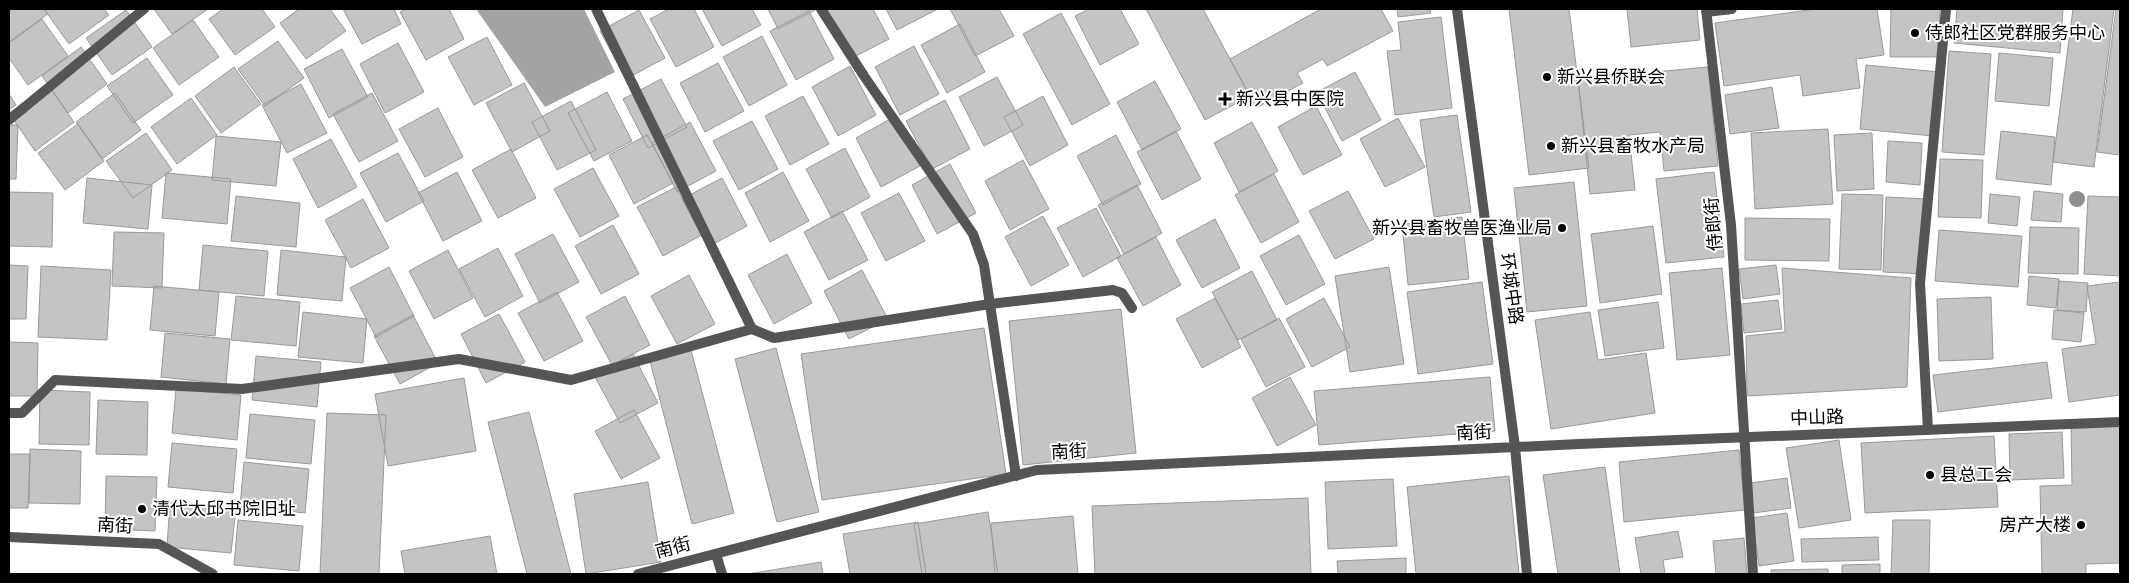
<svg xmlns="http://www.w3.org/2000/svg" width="2129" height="583" font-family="'Source Sans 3','Noto Sans SC',sans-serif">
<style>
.water{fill:#a3a3a3}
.building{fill:#c4c4c4;stroke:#999}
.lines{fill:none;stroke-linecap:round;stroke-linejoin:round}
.service{stroke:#555;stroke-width:10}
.minor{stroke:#555;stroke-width:10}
.tree{fill:#8f8f8f}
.poi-dot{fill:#000;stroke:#fff;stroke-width:2}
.labels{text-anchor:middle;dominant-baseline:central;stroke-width:4;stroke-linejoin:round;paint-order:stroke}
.poi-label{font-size:18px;fill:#000;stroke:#fff;text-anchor:start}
.street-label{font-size:18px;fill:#000;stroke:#fff}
</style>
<rect width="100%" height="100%" fill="#fff"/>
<!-- water -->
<path class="water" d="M476,9H584L615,72L545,107Z"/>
<!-- building -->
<path class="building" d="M9,9H44L48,14L9,42Z
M44,9H104L109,15L69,44Z
M154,9H208L172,34Z
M223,9H262L275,27L235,55L209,19Z
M299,9H330L346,31L306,59L280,23Z
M343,9H394L401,24L362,44Z
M406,9H449L464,39L426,60L400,12Z
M669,9H694L714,47L676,67L650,19Z
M702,9H752L761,25L722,46Z
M768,9H817L778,29Z
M829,9H873L889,39L850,59L824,11Z
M886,9H936V10L897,30Z
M950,9H999L1014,36L975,56Z
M1089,9H1120L1139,44L1100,65L1075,16Z
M1146,9H1203L1250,96L1205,120Z
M1321,9H1381L1393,31L1327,66L1323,59L1297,73L1303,83L1256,108L1230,59Z
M1397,9H1430L1431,13L1398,17Z
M1509,9H1569L1589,168L1529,175Z
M1627,9H1697L1700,40L1631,47Z
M1816,9H1877L1884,55L1856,59L1860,88L1803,96L1800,75L1724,86L1715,23Z
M1891,9H1940L1939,57H1890Z
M1957,9H2063L2060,53L1954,43Z
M2073,9H2114L2094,167L2053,162Z
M2116,9H2120V155L2097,152Z
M126,10L152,47L112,75L86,38Z
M639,10L665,58L626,79L600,31Z
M809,11L834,59L796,80L770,31Z
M1061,13L1110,104L1072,125L1023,34Z
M1441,17L1452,108L1395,115L1387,51L1401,50L1398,22Z
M42,19L68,56L28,85L9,58V43Z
M193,20L219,57L179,85L153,48Z
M960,24L985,72L947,93L921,45Z
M762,36L787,85L749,106L723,57Z
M487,37L512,85L474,105L448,57Z
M278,41L304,78L265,106L238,69Z
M398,43L424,92L385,113L360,64Z
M914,46L939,94L900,115L875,67Z
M81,47L107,84L68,113L42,76Z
M342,49L368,97L329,118L304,69Z
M1949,51L1991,54L1984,155L1942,152Z
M1999,53L2053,58L2049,106L1995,101Z
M147,58L173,95L133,123L107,86Z
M718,63L744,111L705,132L680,83Z
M1866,65L1939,72L1933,136L1860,129Z
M850,66L876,115L838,136L812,87Z
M234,67L261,104L221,133L195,96Z
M1708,67L1718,166L1664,171L1660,132L1629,135L1635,190L1590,194L1578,79Z
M1355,72L1381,120L1342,141L1317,92Z
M997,77L1023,125L984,146L959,97Z
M661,79L687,127L648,148L623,99Z
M1155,81L1181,129L1142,150L1117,102Z
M524,83L550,131L512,152L486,103Z
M301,84L327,133L287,153L262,105Z
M48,85L74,122L35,151L9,113Z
M1772,87L1779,128L1730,134L1725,95Z
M607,92L632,141L594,161L568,113Z
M115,93L141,130L102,159L76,122Z
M372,93L398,141L359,162L333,114Z
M9,94L16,105L9,110Z
M803,96L829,144L790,165L765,116Z
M1043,96L1068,145L1030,166L1004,117Z
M191,98L217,135L177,164L151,127Z
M945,100L970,149L932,169L906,121Z
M571,101L596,150L557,170L532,122Z
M1316,106L1342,155L1303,175L1278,127Z
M438,108L463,157L425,177L399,129Z
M1457,115L1471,212L1434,217L1420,120Z
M894,117L920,166L881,187L856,138Z
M1398,118L1425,167L1385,187L1360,139Z
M752,121L778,169L739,190L713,141Z
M690,122L716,171L677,192L652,143Z
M1252,122L1278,171L1239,192L1214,143Z
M78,124L104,161L65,190L38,153Z
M9,125H18L16,179H9Z
M1828,129L1833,204L1755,209L1751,133Z
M1176,131L1201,179L1162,200L1137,152Z
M2001,131L2055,137L2051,185L1996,179Z
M146,133L172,170L133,198L106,161Z
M1872,133L1874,189L1837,191L1834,135Z
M647,135L673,183L634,204L609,155Z
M1116,135L1141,184L1103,205L1077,156Z
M216,136L281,142L276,186L212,180Z
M331,139L357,187L318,208L293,159Z
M1888,141L1922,143L1920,185L1886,182Z
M845,148L870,197L832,218L806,169Z
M511,149L536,198L498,218L472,170Z
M398,153L424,201L386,222L360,173Z
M1940,159L1983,160L1981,218L1938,217Z
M1023,160L1049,209L1010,230L985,181Z
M950,164L976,213L937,234L912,185Z
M593,168L619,216L580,237L554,189Z
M457,172L482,221L443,241L418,193Z
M783,172L809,221L770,242L745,193Z
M1714,172L1724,257L1666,263L1656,179Z
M166,173L231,179L227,224L162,218Z
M1274,174L1299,222L1261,243L1235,195Z
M87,178L152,185L148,229L83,223Z
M722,178L747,226L708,247L682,199Z
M1574,182L1587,306L1527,312L1514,188Z
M1137,185L1162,233L1124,254L1098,205Z
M676,187L702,235L663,256L637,207Z
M1348,191L1374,239L1335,259L1309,211Z
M2034,191L2063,194L2061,222L2031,220Z
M9,192L53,193L52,247L9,246Z
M899,193L925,241L886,261L861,213Z
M1842,194L1883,195L1881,270L1839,269Z
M1990,194L2020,197L2017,226L1988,223Z
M236,196L300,203L296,247L231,241Z
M2088,196L2120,197V276L2084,274Z
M1886,197L1928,199L1925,274L1883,272Z
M363,199L389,248L351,268L325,220Z
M1096,208L1121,256L1083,277L1057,228Z
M842,211L868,260L829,280L804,232Z
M1043,216L1069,265L1031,286L1005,237Z
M1462,217L1469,279L1408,285L1402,224Z
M1745,218L1830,219L1829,261L1745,260Z
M1215,219L1240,268L1202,288L1176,240Z
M613,225L639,274L601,294L575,246Z
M1653,226L1662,294L1600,303L1591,234Z
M2030,227L2079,228L2078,274L2028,273Z
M1939,230L2022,236L2018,287L1935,281Z
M114,232L164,233L162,288L112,286Z
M553,234L579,282L540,303L515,254Z
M1299,235L1325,284L1286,305L1260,256Z
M1156,237L1181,285L1143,306L1117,258Z
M203,245L268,251L264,296L199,290Z
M498,248L523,296L485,317L459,269Z
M281,250L346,257L342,301L277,295Z
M448,250L473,298L434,319L409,271Z
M787,254L812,303L774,324L748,275Z
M9,265L28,266L26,319H9Z
M1776,265L1780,294L1743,299L1739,269Z
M41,266L111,270L107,340L38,337Z
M389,267L414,316L376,337L350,288Z
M1389,267L1404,364L1350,372L1335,276Z
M1722,268L1730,355L1677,360L1669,273Z
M1782,268L1911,278L1907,387L1747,396L1746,336L1785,332Z
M862,270L888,319L849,339L824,291Z
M1252,271L1277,320L1238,340L1212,292Z
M689,275L715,324L677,344L651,296Z
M2029,276L2059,279L2056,308L2027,305Z
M2059,281L2088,283L2086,312L2057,310Z
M1482,282L1493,364L1418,374L1407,292Z
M2120,282V395L2069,402L2062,349L2096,344L2087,286Z
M154,286L219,292L215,336L150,330Z
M557,292L583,341L544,361L518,313Z
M236,296L300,302L296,346L231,340Z
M625,296L650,345L612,365L586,317Z
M1991,297L1993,359L1939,361L1937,299Z
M1215,298L1241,347L1202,368L1176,319Z
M1324,298L1350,347L1312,367L1286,319Z
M1778,300L1782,329L1744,333L1741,304Z
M1658,302L1664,348L1605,356L1598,310Z
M1121,309L1136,453L1023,465L1009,321Z
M2054,310L2084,313L2081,342L2052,339Z
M303,312L367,319L363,363L298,357Z
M1590,312L1598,360L1646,353L1655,413L1551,429L1535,320Z
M499,314L525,362L486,383L461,334Z
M413,315L438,363L400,384L374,336Z
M1279,318L1305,367L1266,387L1241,339Z
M984,328L1006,474L822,500L801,354Z
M165,333L230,339L226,384L161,377Z
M9,342L38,343L37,396H9Z
M776,348L819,512L777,522L735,359Z
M691,350L734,513L692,524L650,361Z
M633,354L658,403L620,423L594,375Z
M256,356L321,362L317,407L252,400Z
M2047,362L2052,398L1938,412L1933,375Z
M1290,377L1316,425L1277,446L1252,398Z
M1490,377L1495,431L1319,445L1314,391Z
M464,378L476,451L388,466L375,394Z
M176,389L241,395L237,440L172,433Z
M40,390L90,392L89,445L39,444Z
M98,400L148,402L147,455L96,454Z
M634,410L660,458L621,479L595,431Z
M529,412L571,574H527L488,422Z
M327,413L386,415L379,574H320Z
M250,414L315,420L311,464L246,458Z
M2120,423V563L2086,564V574H2042L2040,486L2072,485L2071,425Z
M2062,432L2064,478L2010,480L2009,434Z
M1994,436L1998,507L1865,513L1861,443Z
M1839,440L1851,520L1799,528L1786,448Z
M172,443L237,449L233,493L168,487Z
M30,449L81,451L80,504L29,503Z
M1739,450L1745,510L1624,522L1619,462Z
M9,454H30L28,508H9Z
M244,462L309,469L305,513L240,507Z
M1605,467L1620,574H1558L1543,475Z
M106,476L157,477L155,531L105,529Z
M1509,476L1519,574H1416L1407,487Z
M1787,478L1791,508L1753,513L1750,483Z
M1393,479L1397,546L1328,549L1325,482Z
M648,482L661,562L586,574L574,494Z
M1308,498L1311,574H1095L1092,506Z
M170,502L236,508L231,553L167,547Z
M988,512L998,574H922L914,524Z
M1787,513L1794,561L1759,566L1752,518Z
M1073,516L1078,574H995L991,523Z
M238,520L303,526L299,571L234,565Z
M1893,520H1930L1929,574H1891Z
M918,522L926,574H850L843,534Z
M1678,531L1683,557L1663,560L1665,574H1641L1635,538Z
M490,536L497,574H405L401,551Z
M1878,537L1879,560L1802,562L1801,539Z
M1744,538L1747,574H1716L1713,541Z
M1406,558V574H1338L1337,561Z
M821,562L823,574H748Z
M1880,564V574H1842V565Z
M1828,569V574H1771V570Z"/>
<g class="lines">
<!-- service -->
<path class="service" d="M596,9L752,329L774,338L990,304L1113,290L1122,293L1132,308
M821,9L864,76L973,234L984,265L1016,476
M1706,9L1731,225L1753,574
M1706,12L1732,9
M9,120L144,9
M9,413H22L55,380L242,389L459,359L571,380L752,329
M1928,430L1920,283L1946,9
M716,554L722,574"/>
<!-- minor -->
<path class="minor" d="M1457,9L1515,447L1527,574
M9,537L159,544L213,574
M638,574L1037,470L1579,444L2120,422"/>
</g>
<!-- trees -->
<circle class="tree" cx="2077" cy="199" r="8"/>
<!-- markers -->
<g class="poi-dot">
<circle cx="1915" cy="33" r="5"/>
<circle cx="1547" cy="77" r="5"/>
<path d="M1222.5 91.5h5v5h5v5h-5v5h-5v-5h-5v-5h5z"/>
<circle cx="1551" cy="146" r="5"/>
<circle cx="1562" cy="228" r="5"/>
<circle cx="1930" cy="475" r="5"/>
<circle cx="142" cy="509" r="5"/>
<circle cx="2081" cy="525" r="5"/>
</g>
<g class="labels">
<!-- poi labels -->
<g class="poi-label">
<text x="1925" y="33">侍郎社区党群服务中心</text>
<text x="1557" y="77">新兴县侨联会</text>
<text x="1236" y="99">新兴县中医院</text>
<text x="1561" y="146">新兴县畜牧水产局</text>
<text x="1552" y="228" text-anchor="end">新兴县畜牧兽医渔业局</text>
<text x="1940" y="475">县总工会</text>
<text x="152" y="509">清代太邱书院旧址</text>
<text x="2071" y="525" text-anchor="end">房产大楼</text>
</g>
<!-- street labels -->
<g class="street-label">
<text transform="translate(1714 224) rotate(-95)">侍郎街</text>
<text transform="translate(1511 289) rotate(82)">环城中路</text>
<text transform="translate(1817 418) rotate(-2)">中山路</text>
<text transform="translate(1474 433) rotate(-3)">南街</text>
<text transform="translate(1069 452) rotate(-3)">南街</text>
<text transform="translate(115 526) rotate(3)">南街</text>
<text transform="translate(673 548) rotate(-15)">南街</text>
</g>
</g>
<!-- border -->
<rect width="2129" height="583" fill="none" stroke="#000000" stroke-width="20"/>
</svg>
